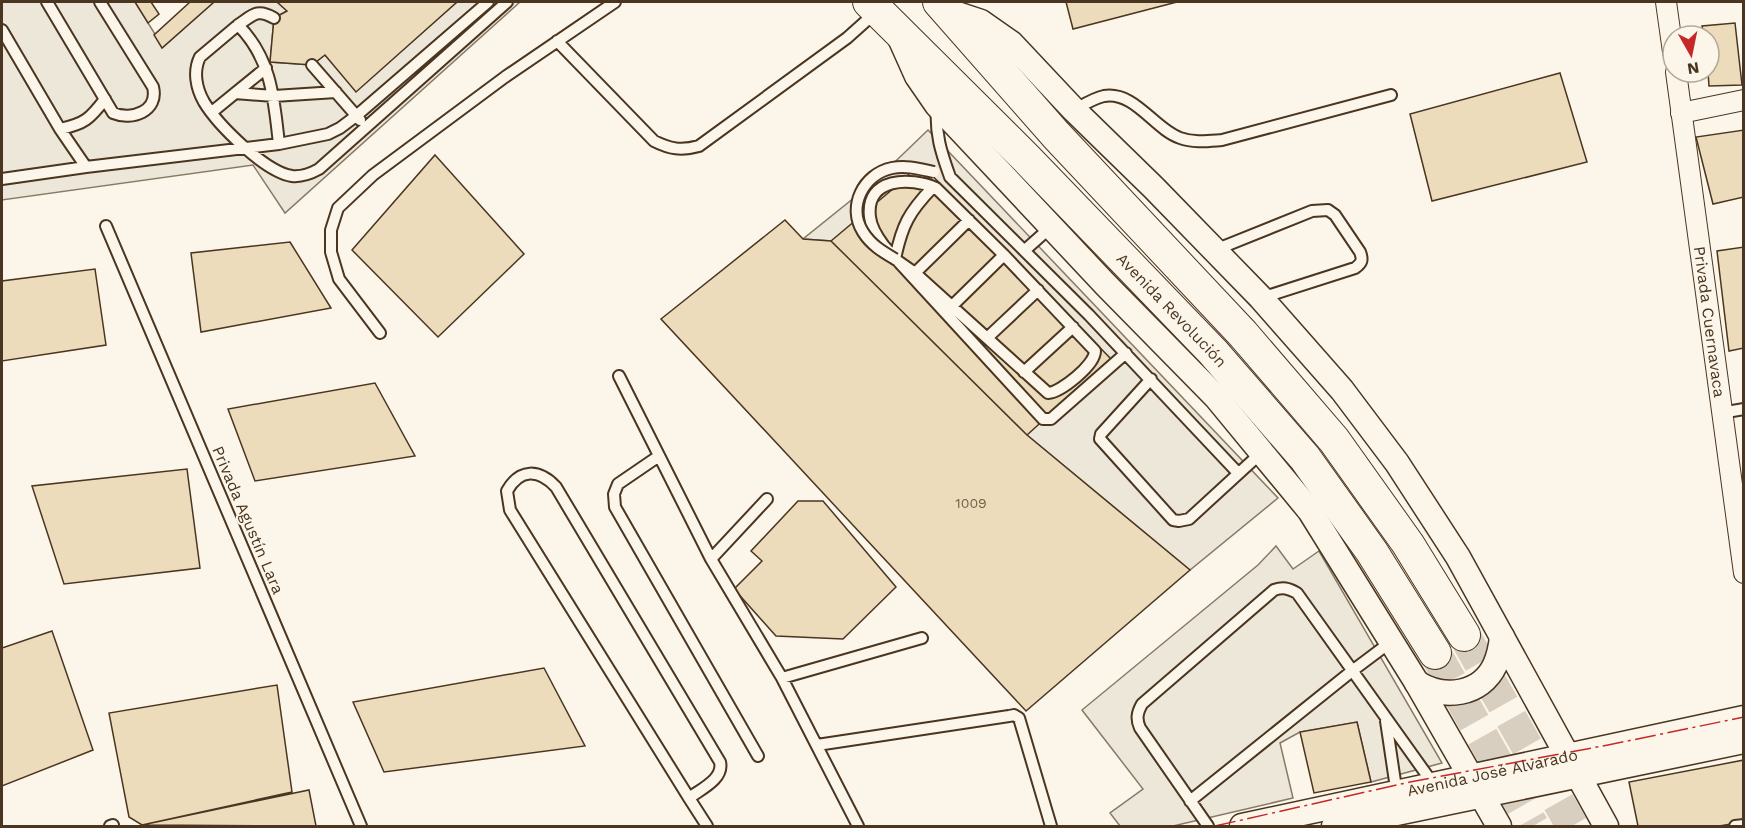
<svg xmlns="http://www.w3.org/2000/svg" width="1745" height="828" font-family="'Work Sans',sans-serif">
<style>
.parking{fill:#ede7d9;stroke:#887966;stroke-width:1.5}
.building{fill:#ecdcbc;stroke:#4a3520;stroke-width:1.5}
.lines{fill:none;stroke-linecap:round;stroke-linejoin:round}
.primary-tunnel{stroke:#d8cfc1;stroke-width:32;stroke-dasharray:32 16;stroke-linecap:butt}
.service-casing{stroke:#4a3520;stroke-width:14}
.minor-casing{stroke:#4a3520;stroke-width:22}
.tertiary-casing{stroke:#4a3520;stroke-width:27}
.primary-casing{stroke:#4a3520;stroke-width:34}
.service{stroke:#fbf6e9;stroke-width:10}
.minor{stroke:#fbf6e9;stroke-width:20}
.tertiary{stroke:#fbf6e9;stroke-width:24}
.primary{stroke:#fbf6e9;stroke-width:32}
.service-bridge-casing{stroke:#4a3520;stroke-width:14;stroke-linecap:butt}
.service-bridge{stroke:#fbf6e9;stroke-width:10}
.power{stroke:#c62828;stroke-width:1.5;stroke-dasharray:21 4.5 3 4.5;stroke-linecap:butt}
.labels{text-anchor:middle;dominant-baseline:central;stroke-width:4.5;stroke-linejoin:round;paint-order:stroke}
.number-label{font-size:14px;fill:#725f47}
.street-label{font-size:16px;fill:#4a3520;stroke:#fbf6e9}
</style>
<rect width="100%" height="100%" fill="#fbf6e9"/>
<!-- parking -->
<path class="parking" d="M2,2H135L163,47L214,2H277L287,11L274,18L270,62L312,65L325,55L356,91L457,2H520L285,213L253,165L2,200Z
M928,130L1278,498L1190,570L1027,435L832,241L803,239L875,181Z
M1276,546L1293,569L1319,551L1442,763L1371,782L1357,722L1300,732L1280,743L1293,798L1173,826H1120L1110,813L1143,789L1082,710L1258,565Z"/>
<!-- building -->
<path class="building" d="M135,2H151L159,14L148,23Z
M190,2H214L162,48L154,35Z
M277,2H457L356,92L325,55L312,65L270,62L274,18L287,11Z
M1066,2H1177L1073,29Z
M1735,23L1742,85L1709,86L1708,72L1709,36H1704L1702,26Z
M1560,73L1587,162L1432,201L1410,114Z
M1744,130V197L1713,204L1696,137Z
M435,155L524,254L438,337L352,250Z
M920,163L1111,359L1027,435L831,241L900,183Z
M785,220L803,239L831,241L1027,435L1190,570L1026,711L661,319Z
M290,242L331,308L201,332L191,253Z
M1744,247V348L1729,351L1717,251Z
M95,269L106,345L2,361V281Z
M375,383L415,456L255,481L228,409Z
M187,469L200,568L64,584L32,486Z
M798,501H823L896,587L843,639L776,636L734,589L762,561L751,551Z
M52,631L93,750L2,786V648Z
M544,668L585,746L384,772L353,702Z
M277,685L292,792L142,825L129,817L109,713Z
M1357,722L1371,782L1314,793L1300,732Z
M1744,760V822L1719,826H1638L1629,782Z
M309,790L316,826L142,825Z"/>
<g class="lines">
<!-- primary-tunnel -->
<path class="primary-tunnel" d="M1464,635L1572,826
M1435,653L1533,826"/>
<!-- service casing -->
<g class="service-casing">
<path id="service" d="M47,2L113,113C132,121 159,111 153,87L100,2
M238,25C253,15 257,8 274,18
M2,30L60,129L86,167
M557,41L654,141C670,149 681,151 699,146L847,38L875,13
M312,65L360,120
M235,93L274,96L336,92
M937,107C935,134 941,152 950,177L1089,315L1238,473
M1074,110C1083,105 1094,98 1104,96C1135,91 1154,129 1180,138C1194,143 1208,141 1222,140L1391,95
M212,112L266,68
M60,129C84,124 90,119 105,99
M279,144C274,100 272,59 238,25L200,57C193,71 196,88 204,102C218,125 265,172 292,176C302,177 310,174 319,169L507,2
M2,179L86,167L279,144L328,134L340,128L356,116L488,2
M933,187C909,212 902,225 895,259L915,273L1048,393C1061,392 1095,365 1095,351L1004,255L936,188C911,177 865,177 870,217C871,227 878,238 884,246L1043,419H1051L1126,353
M106,226L361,826
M1025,250L1052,226
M1215,250L1312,211L1328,210L1335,215L1360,252C1363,260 1362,263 1355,268L1261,298
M915,273L969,220
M952,306L1004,255
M380,333L339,279L331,252V230L338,208L373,175L505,77L615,2
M987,338L1038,290
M1024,372L1073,327
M619,376L711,559
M1151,379L1101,434L1100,439L1173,520L1179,521L1189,519L1262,452
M1721,413L1744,409
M659,456L618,484L614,494L615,507L758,756
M767,499L711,559L782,678L858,826
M782,678L922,638
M1386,721L1397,795
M817,745L1009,716L1014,715L1019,718L1051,826
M689,798C701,789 724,779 720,762L556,487C539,469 520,468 507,491L510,510L689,798L707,826
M1190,801L1352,671L1392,641
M110,826L113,825
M1208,826L1140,728C1136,719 1137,713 1142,704L1274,590C1283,587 1288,588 1297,593L1434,785
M1735,826L1744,825"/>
</g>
<!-- minor casing -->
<g class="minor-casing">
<g id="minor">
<path d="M1666,2L1673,52"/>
<path id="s1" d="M1676,72L1744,573"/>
<path d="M1681,113L1744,100"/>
</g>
</g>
<!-- tertiary casing -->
<g class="tertiary-casing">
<g id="tertiary">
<path d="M948,11L981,22L1011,43L1074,110L1154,188L1261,298L1342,390L1397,463L1458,557L1606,826"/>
<path d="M900,38L917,76L937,105L1105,284L1216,397L1310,511L1417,683L1499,826"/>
<path d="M1417,683C1444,700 1481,695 1495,665C1499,656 1501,646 1502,637"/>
<path id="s2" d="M1242,826L1744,718"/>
<path d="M1334,826L1744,741"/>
</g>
</g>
<!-- primary casing -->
<g class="primary-casing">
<g id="primary">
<path id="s3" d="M869,2L1027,159L1213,352L1305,458L1372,552L1435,653"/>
<path d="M939,2L1056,135L1243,334L1334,440L1408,544L1464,635"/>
</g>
</g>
<!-- service -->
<use href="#service" class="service"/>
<!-- minor -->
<use href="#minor" class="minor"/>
<!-- tertiary -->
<use href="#tertiary" class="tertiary"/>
<!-- primary -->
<use href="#primary" class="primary"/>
<!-- service-bridge casing -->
<g class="service-bridge-casing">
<path id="service-bridge" d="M895,259C883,252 871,245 863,232C847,207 863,174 892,168C906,165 920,169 934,172"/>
</g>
<!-- service-bridge -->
<use href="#service-bridge" class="service-bridge"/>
<!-- power -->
<path class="power" d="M1215,826L1410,782L1608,745L1744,717"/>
</g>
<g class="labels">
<!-- number labels -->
<g class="number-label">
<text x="971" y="503">1009</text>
</g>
<!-- street labels -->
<g class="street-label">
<text stroke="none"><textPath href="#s3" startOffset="432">Avenida Revolución</textPath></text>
<text stroke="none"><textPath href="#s1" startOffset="252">Privada Cuernavaca</textPath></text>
<text transform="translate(248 520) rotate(67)">Privada Agustín Lara</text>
<text stroke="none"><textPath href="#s2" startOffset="256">Avenida José Alvarado</textPath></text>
</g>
</g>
<!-- border -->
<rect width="1745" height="828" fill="none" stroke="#4a3520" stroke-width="6"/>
<!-- north arrow -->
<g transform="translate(1691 54) rotate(171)"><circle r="28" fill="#fbf6e9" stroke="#b4a999" stroke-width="1.5"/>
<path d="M0-4.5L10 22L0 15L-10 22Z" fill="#c62828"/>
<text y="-9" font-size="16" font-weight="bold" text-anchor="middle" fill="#4a3520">N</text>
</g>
</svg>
